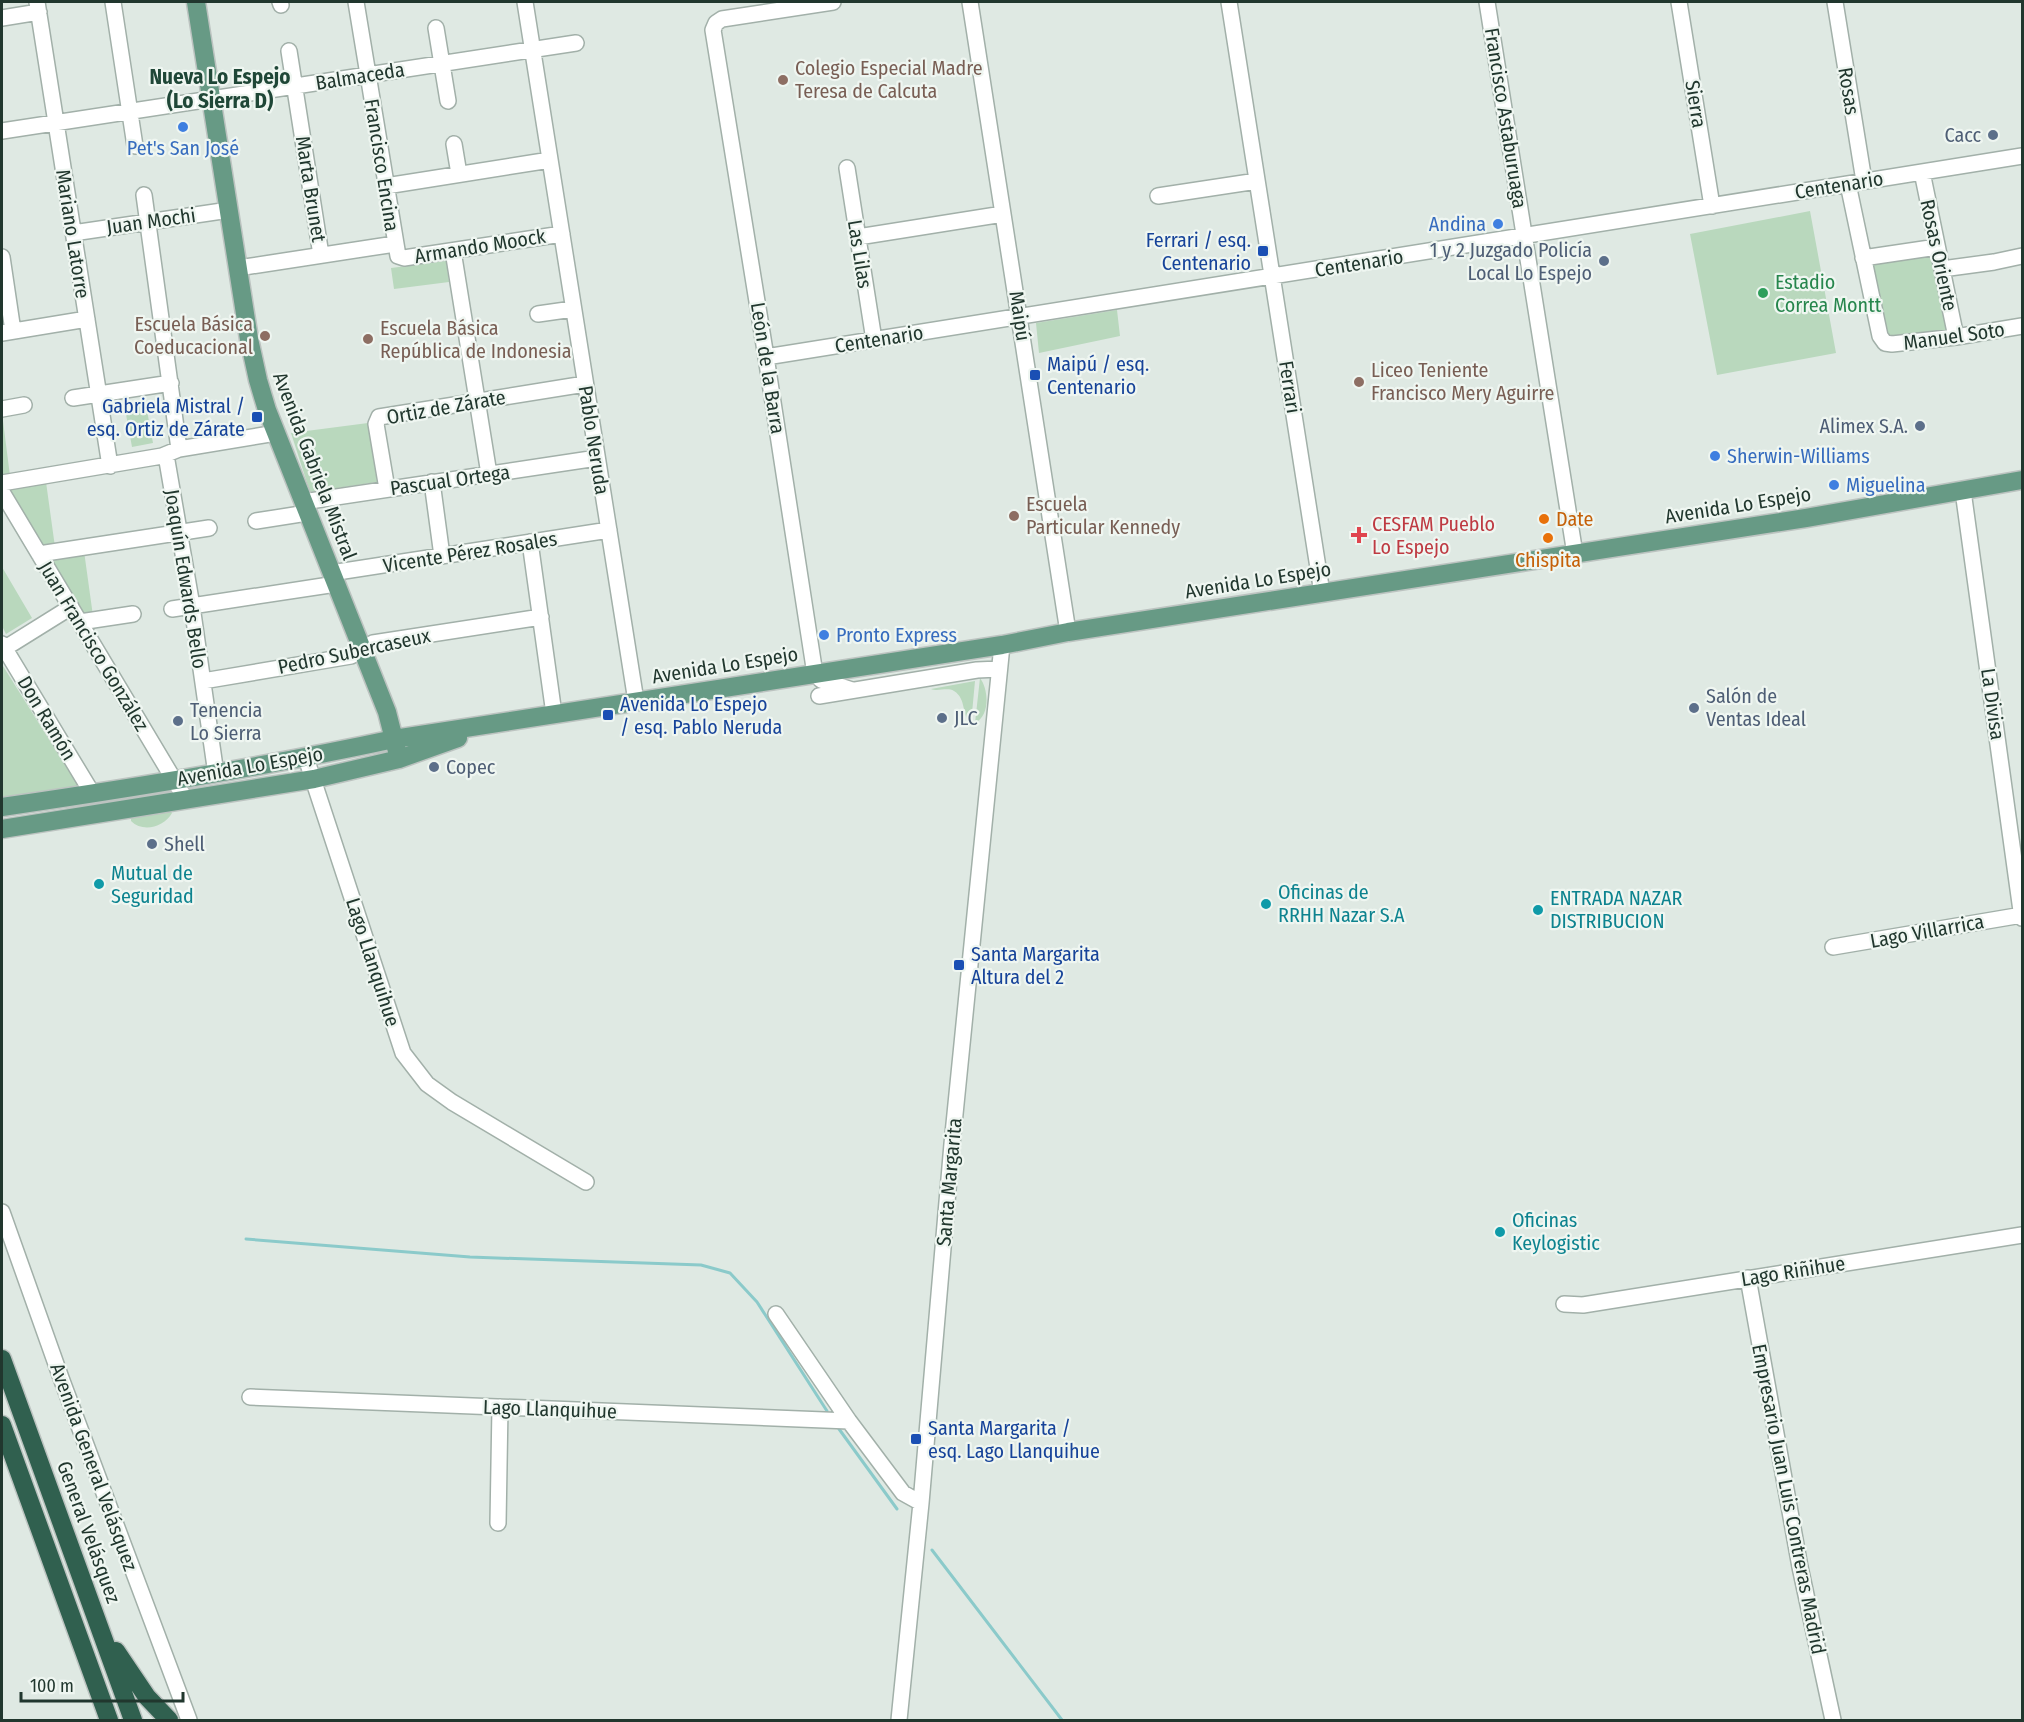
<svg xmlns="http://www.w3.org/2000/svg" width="2024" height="1722" font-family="'Fira Sans Condensed',sans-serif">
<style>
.green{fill:#b9d8bd}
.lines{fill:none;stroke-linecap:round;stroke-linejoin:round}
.stream{stroke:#8bcaca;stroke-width:3}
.minor-casing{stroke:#a2b0a9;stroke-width:18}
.major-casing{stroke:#bcc3c0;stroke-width:21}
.highway-casing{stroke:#bcc3c0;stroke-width:21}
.minor{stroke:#fff;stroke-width:15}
.major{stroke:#679a85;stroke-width:18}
.highway{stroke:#30604f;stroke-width:18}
.education-dot{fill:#8d6e63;stroke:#eff6f1;stroke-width:2}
.shop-dot{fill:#3f7fe0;stroke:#eff6f1;stroke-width:2}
.service-dot{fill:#5c6f8a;stroke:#eff6f1;stroke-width:2}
.transit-dot{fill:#1a4fb4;stroke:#eff6f1;stroke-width:2}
.leisure-dot{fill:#2e9e5b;stroke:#eff6f1;stroke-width:2}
.food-dot{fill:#e8710a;stroke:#eff6f1;stroke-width:2}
.health-dot{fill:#e0444e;stroke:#eff6f1;stroke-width:2}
.culture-dot{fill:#0f9aa8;stroke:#eff6f1;stroke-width:2}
.labels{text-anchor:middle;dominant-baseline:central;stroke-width:4.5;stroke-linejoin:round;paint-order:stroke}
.education-label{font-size:20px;fill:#785e54;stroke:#eff6f1;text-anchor:start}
.street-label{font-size:20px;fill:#21372e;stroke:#eff6f1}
.service-label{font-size:20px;fill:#4e5e75;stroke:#eff6f1;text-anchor:start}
.shop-label{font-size:20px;fill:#366cbe;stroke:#eff6f1;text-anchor:start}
.transit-label{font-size:20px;fill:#164399;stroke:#eff6f1;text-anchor:start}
.leisure-label{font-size:20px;fill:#27864d;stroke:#eff6f1;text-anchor:start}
.food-label{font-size:20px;fill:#c56008;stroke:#eff6f1;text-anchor:start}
.health-label{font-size:20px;fill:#be3a42;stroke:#eff6f1;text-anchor:start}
.culture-label{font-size:20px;fill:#0d838f;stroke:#eff6f1;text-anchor:start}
.neighbourhood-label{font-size:21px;font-weight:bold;fill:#1f4737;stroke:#eff6f1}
</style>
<rect width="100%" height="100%" fill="#dfe9e3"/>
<!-- green -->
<path class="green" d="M1810,211L1836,353L1717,375L1690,234Z
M1933,252L1951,332L1892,339L1884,334L1870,262Z
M446,261L449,282L394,289L391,268Z
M1117,310L1120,336L1039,353L1036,323Z
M146,405L153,443L132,447L125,409Z
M2,413L10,476L2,478Z
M368,423L377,482L310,492L291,433Z
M46,482L55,547L44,548L7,487Z
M84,551L93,616L83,617L45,557Z
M2,567L32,618L6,634L2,626Z
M2,666H3L80,789L2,798Z
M980,678C989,690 990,716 975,723Z
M975,681L971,724C961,716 967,699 954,691C947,687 938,692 931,689Z
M170,810L172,813C164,827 143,833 131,821V816Z"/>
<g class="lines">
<!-- stream -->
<path class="stream" d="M246,1239L470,1257L701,1265L730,1273L757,1302L827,1411
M839,1429L897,1509
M932,1550L1062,1720"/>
<!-- minor casing -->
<g class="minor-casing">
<path id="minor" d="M37,2L110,466
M113,2L135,146
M280,2L281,5
M356,2L398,256L404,258L562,234
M525,2L636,701
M833,2L722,19L716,23L713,30L766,357L815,674L821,680L852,690
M970,2L1068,632
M1229,2L1322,593
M1487,2L1575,554
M1679,2L1712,206
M1835,2L1864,181
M2,18L39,12
M436,28L448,101
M289,51L321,255
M2,131L576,43
M454,144L459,174
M847,168L874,340
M1922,172L1956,337
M1848,184L1880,336L1885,343L1892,344L1956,337L2022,326
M386,186L550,160
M144,195L179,449
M1158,196L1257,181
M73,233L229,210
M858,237L1003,214
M453,251L489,474
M2,257L13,331
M1863,258L1937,247
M238,268L395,244
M1942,269L1994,262L2022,256
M538,314L573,309
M2,333L87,319
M766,357L2022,156
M73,398L171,383
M2,409L24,405
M166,455L192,606L216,774
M432,482L442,556
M2,483L162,456L179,449L276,433
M387,489L376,424L379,417L585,384
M1963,491L2022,918
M2,492L186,800
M303,502L597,458
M256,521L307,513
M530,542L554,714
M39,554L209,528
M331,573L609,530
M172,609L336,584
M80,622L133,614
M2,644L92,793
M2,650L71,607
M203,681L351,656L373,643L541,617
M819,696L977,670L999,669
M306,758L403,1053L427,1084L452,1102L586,1182
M1833,947L2022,915
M2,1212L61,1378L189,1720
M1748,1278L1800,1567L1833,1720
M1564,1304L1583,1305L2022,1235
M776,1314L849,1421L903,1493L921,1503
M250,1397L849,1421
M498,1523L500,1407
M899,1720L921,1503L952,1144L1002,645"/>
</g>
<!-- major casing -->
<g class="major-casing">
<path id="major" d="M196,2L249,339L258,380L267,410L387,712L399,759
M2,807C133,788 264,767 394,739L1002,645L1068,632L1806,518L2022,480
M2,829L314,779L399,759L458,738"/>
</g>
<!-- highway casing -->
<g class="highway-casing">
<path id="highway" d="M2,1359L133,1720
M2,1425L109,1720
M116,1651L147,1697L169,1720"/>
</g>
<!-- minor -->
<use href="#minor" class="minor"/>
<!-- major -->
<use href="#major" class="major"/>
<!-- highway -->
<use href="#highway" class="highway"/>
</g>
<!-- markers -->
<g class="education-dot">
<circle cx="783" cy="80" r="6"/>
<circle cx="265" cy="336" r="6"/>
<circle cx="368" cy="339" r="6"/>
<circle cx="1359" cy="382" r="6"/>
<circle cx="1014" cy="516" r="6"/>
</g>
<g class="shop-dot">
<circle cx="183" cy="127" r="6"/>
<circle cx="1498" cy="224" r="6"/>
<circle cx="1715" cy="456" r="6"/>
<circle cx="1834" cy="485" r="6"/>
<circle cx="824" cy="635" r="6"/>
</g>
<g class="service-dot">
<circle cx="1993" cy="135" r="6"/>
<circle cx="1604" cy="261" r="6"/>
<circle cx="1920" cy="426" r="6"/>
<circle cx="1694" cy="708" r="6"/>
<circle cx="942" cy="718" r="6"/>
<circle cx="178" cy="721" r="6"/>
<circle cx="434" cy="767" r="6"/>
<circle cx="152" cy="844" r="6"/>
</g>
<g class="transit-dot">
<rect x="1257" y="245" width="12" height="12" rx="3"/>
<rect x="1029" y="369" width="12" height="12" rx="3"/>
<rect x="251" y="411" width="12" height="12" rx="3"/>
<rect x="602" y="709" width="12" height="12" rx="3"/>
<rect x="953" y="959" width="12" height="12" rx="3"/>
<rect x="910" y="1433" width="12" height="12" rx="3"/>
</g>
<circle class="leisure-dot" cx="1763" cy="293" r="6"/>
<g class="food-dot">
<circle cx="1544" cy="519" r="6"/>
<circle cx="1548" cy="538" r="6"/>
</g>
<path class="health-dot" d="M1356 526h6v6h6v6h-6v6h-6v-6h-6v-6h6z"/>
<g class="culture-dot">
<circle cx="99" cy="884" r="6"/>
<circle cx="1266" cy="904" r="6"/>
<circle cx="1538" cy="910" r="6"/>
<circle cx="1500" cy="1232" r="6"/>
</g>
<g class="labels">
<!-- education labels -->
<g class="education-label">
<text x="795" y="68">Colegio Especial Madre<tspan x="795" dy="23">Teresa de Calcuta</tspan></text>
<text x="253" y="324" text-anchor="end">Escuela Básica<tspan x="253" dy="23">Coeducacional</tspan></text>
<text x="380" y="328">Escuela Básica<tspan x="380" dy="23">República de Indonesia</tspan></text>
<text x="1371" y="370">Liceo Teniente<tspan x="1371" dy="23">Francisco Mery Aguirre</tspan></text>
<text x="1026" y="504">Escuela<tspan x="1026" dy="23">Particular Kennedy</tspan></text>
</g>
<!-- street labels -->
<g class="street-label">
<text transform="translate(360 76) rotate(-9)">Balmaceda</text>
<text transform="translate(1849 91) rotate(81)">Rosas</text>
<text transform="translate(1696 104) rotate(81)">Sierra</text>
<text transform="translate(1506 118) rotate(81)">Francisco Astaburuaga</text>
<text transform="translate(382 165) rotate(81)">Francisco Encina</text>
<text transform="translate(1839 185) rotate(-9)">Centenario</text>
<text transform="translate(311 189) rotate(81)">Marta Brunet</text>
<text transform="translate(151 221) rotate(-8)">Juan Mochi</text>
<text transform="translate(73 234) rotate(81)">Mariano Latorre</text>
<text transform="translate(480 246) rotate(-9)">Armando Moock</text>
<text transform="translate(860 254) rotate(81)">Las Lilas</text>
<text transform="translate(1939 255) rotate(78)">Rosas Oriente</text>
<text transform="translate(1359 263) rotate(-9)">Centenario</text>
<text transform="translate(1020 316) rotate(81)">Maipú</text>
<text transform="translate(1954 336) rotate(-8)">Manuel Soto</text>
<text transform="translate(879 339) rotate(-9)">Centenario</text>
<text transform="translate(768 368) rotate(81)">León de la Barra</text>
<text transform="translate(1290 387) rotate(81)">Ferrari</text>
<text transform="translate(446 407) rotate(-10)">Ortiz de Zárate</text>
<text transform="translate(594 440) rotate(81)">Pablo Neruda</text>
<text transform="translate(315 466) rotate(69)">Avenida Gabriela Mistral</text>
<text transform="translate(450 480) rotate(-8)">Pascual Ortega</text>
<text transform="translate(1738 505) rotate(-9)">Avenida Lo Espejo</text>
<text transform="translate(470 552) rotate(-9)">Vicente Pérez Rosales</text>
<text transform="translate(186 579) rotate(81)">Joaquín Edwards Bello</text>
<text transform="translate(1258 580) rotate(-9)">Avenida Lo Espejo</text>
<text transform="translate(94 646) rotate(59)">Juan Francisco González</text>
<text transform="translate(354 651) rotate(-12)">Pedro Subercaseux</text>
<text transform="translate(725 665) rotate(-9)">Avenida Lo Espejo</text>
<text transform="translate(1993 704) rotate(82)">La Divisa</text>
<text transform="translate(47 718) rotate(59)">Don Ramón</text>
<text transform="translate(250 766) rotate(-10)">Avenida Lo Espejo</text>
<text transform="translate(1927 931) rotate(-10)">Lago Villarrica</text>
<text transform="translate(373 962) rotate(72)">Lago Llanquihue</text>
<text transform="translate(949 1182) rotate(-85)">Santa Margarita</text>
<text transform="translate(1793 1271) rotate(-9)">Lago Riñihue</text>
<text transform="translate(550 1409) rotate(2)">Lago Llanquihue</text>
<text transform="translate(94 1467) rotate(70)">Avenida General Velásquez</text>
<text transform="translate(1789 1499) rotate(79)">Empresario Juan Luis Contreras Madrid</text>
<text transform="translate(89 1532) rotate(70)">General Velásquez</text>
</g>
<!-- service labels -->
<g class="service-label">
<text x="1981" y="135" text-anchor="end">Cacc</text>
<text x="1592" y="250" text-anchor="end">1 y 2 Juzgado Policía<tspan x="1592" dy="23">Local Lo Espejo</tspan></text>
<text x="1908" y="426" text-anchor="end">Alimex S.A.</text>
<text x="1706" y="696">Salón de<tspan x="1706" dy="23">Ventas Ideal</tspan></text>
<text x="190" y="710">Tenencia<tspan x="190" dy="23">Lo Sierra</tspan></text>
<text x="954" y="718">JLC</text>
<text x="446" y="767">Copec</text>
<text x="164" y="844">Shell</text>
</g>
<!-- shop labels -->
<g class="shop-label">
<text x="183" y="148" text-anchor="middle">Pet's San José</text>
<text x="1486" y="224" text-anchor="end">Andina</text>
<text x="1727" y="456">Sherwin-Williams</text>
<text x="1846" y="485">Miguelina</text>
<text x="836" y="635">Pronto Express</text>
</g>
<!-- transit labels -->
<g class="transit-label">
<text x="1251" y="240" text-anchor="end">Ferrari / esq.<tspan x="1251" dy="23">Centenario</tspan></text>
<text x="1047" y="364">Maipú / esq.<tspan x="1047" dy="23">Centenario</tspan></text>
<text x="245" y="406" text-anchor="end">Gabriela Mistral /<tspan x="245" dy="23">esq. Ortiz de Zárate</tspan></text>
<text x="620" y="704">Avenida Lo Espejo<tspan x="620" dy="23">/ esq. Pablo Neruda</tspan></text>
<text x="971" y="954">Santa Margarita<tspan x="971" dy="23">Altura del 2</tspan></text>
<text x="928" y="1428">Santa Margarita /<tspan x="928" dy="23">esq. Lago Llanquihue</tspan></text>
</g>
<!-- leisure labels -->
<g class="leisure-label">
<text x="1775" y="282">Estadio<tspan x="1775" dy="23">Correa Montt</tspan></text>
</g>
<!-- food labels -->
<g class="food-label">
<text x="1556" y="519">Date</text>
<text x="1548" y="560" text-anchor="middle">Chispita</text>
</g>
<!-- health labels -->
<g class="health-label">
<text x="1372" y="524">CESFAM Pueblo<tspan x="1372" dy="23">Lo Espejo</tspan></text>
</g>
<!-- culture labels -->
<g class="culture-label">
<text x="111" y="873">Mutual de<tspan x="111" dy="23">Seguridad</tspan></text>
<text x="1278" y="892">Oficinas de<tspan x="1278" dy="23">RRHH Nazar S.A</tspan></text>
<text x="1550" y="898">ENTRADA NAZAR<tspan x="1550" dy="23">DISTRIBUCION</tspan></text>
<text x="1512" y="1220">Oficinas<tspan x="1512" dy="23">Keylogistic</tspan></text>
</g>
<!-- neighbourhood labels -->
<g class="neighbourhood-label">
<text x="220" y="77">Nueva Lo Espejo<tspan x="220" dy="24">(Lo Sierra D)</tspan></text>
</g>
</g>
<!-- border -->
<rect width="2024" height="1722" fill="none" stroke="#21372e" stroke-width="6"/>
<!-- scale -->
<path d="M21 1692v9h162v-9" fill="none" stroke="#21372e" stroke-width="3"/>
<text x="30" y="1692" font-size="18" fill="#21372e" stroke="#eff6f1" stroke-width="4.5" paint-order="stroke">100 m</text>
</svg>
